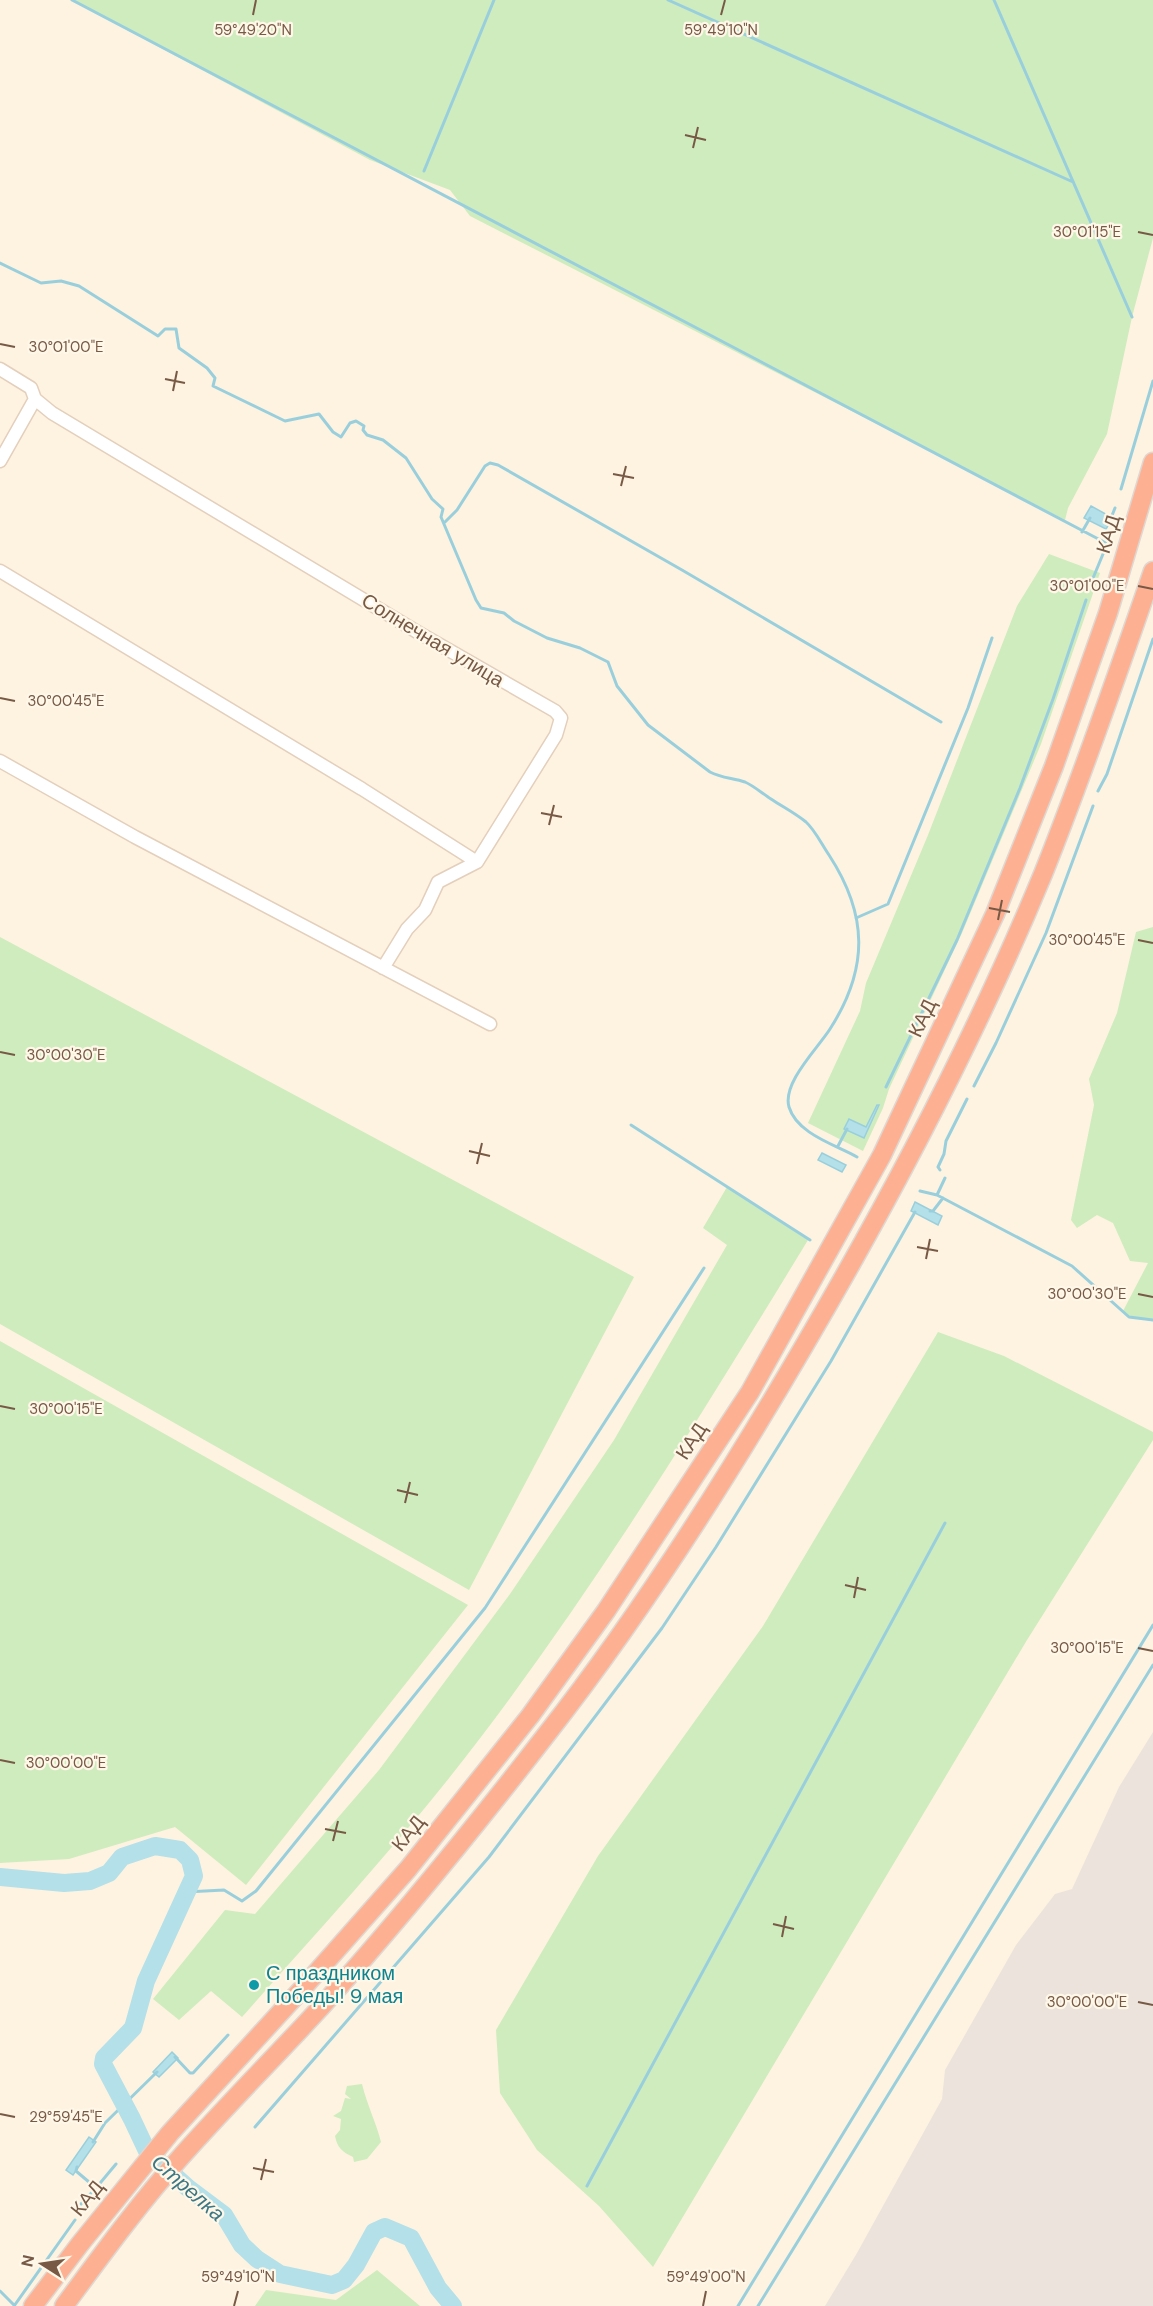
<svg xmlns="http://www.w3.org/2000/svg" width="1153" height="2306" font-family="'DM Sans',sans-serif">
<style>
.industrial{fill:#ece4dc}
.green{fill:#cfecbe}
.water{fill:#b3e0e9;stroke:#99cfdc;stroke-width:1.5}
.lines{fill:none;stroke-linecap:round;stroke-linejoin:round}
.stream{stroke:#99cfdc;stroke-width:3}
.river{stroke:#b3e0e9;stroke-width:18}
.minor-casing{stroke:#e3cfbc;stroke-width:15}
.highway-casing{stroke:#ded7d2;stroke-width:21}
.minor{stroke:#fff;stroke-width:12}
.highway{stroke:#feb192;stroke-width:18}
.ticks{fill:none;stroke:#775945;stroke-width:2}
.culture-dot{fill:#0f9aa8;stroke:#fff7e8;stroke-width:2}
.labels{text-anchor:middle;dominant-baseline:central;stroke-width:4.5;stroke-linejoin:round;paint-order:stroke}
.street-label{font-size:20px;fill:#775945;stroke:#fff7e8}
.culture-label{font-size:20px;fill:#0d838f;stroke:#fff7e8;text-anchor:start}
.water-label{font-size:21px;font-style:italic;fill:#3b7785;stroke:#fff7e8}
.ticks-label{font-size:15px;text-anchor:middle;fill:#775945;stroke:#fff7e8;stroke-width:4.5;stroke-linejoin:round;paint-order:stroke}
</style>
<rect width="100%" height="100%" fill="#fef3e0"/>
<!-- industrial -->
<path class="industrial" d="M1153,1732V2306H825L857,2253L942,2099L945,2070L1016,1945L1055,1894L1072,1889L1119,1787Z"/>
<!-- green -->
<path class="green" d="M71,0H1153V238L1132,317L1107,434L1068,508L1065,520L470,216L450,190L370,160Z
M1049,554L1100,573L1041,744L962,933L889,1089L883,1108L863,1151L808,1123L860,1011L866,983L928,835L1017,606Z
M1153,927V1320L1129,1317L1123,1311L1148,1263L1130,1261L1113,1223L1097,1215L1077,1228L1071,1220L1094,1105L1089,1079L1117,1013L1136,932Z
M0,937L634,1277L469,1590L0,1324Z
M727,1187L808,1240C705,1409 601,1579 481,1737C407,1835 323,1925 242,2017L211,1991L179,2020L153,1999L225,1910L255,1914L379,1770L510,1594L614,1440L727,1245L703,1228Z
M938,1332L1004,1356L1153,1432V1440L1027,1640L653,2267L599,2206L537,2150L500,2093L496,2030L598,1856L763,1626Z
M0,1341L468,1605L246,1885L175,1827L69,1859L0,1863Z
M362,2084C367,2105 376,2122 381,2142L367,2159L354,2162L353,2157C342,2152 337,2147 335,2136L340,2130L341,2119L333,2116L341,2111L345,2098L351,2099L345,2094L347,2086Z
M377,2270L420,2306H255L266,2290L336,2300Z"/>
<!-- water -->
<path class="water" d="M1091,506L1113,518L1106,529L1084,518Z
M877,1105H879L864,1138L844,1129L849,1119L866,1127Z
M822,1153L846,1165L842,1172L818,1160Z
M915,1202L942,1216L938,1225L911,1211Z
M172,2052L178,2058L159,2077L153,2072Z
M89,2137L96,2142L73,2175L66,2170Z"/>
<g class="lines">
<!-- stream -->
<path class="stream" d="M72,0L1106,543
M668,0L1073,182
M994,0L1132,317
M424,171L494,0
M0,263L41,283L61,281L79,286L158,336L165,329H176L179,348L207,368L215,378L213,386L285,421L319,414L333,432L341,437L350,423L356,421L364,426L363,430L367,435L383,440L406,458L432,499L443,509L441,517L476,600L481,608L504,613L514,621L547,638L580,648L608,662L617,686L648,725L710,772C721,778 733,778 745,782C754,786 763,794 771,799C783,807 795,813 806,822C815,830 822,845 829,855C868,915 869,968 830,1029C818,1048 782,1083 789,1107C797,1134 836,1145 857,1157
M1121,489L1153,381
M1111,518L1115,508
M444,523L457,510L485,466L490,463L498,465L682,570L941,722
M1082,532L1090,518
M1091,583L1103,554
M1098,791L1107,774L1153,639
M856,918L888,904L968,708L992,638
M974,1086L996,1043L1046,933L1093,806
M886,1087L957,940L1020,788L1053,699L1086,600
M631,1125L810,1240
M838,1146L847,1129
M940,1170L938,1167L944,1154L946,1141L967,1099
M920,1191L937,1195L1072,1266L1129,1317L1153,1320
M937,1195L945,1178
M930,1211H933L943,1198
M186,1892L224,1890L242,1901L256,1891L485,1608L704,1268
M175,2057L190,2073H193L228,2035
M255,2127L489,1857L662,1628L716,1547L831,1361L915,1212
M93,2142L105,2123L157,2072
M77,2167L76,2171L96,2188L81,2204
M587,2186L945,1523
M96,2188L116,2164
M0,2291L14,2305
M14,2306L75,2220
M738,2306L1153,1625
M758,2306L1153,1665"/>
<!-- river -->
<path class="river" d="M0,1877L64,1883L90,1881L109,1873L122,1857L155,1846L180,1850L190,1860L194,1876L146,1981L133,2028L104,2058L103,2064L132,2119L147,2151L188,2188L224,2215L242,2245L257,2259L280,2274L332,2285L344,2280L356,2265L374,2232L385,2227L411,2238L438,2288L453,2306"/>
<!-- minor casing -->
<g class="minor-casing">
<path id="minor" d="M0,369L31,388L35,399
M35,399L52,413L419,633L555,711L561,718L556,735L477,862L438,882L425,910L407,929L383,968
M0,461L35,399
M0,571L362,789L477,862
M0,761L135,837L490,1024"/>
</g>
<!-- highway casing -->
<g class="highway-casing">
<path id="highway" d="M33,2306L80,2244L170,2133L301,1990L408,1869L530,1716L606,1611L750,1392L882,1155L995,914L1054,766L1108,613L1153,462
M64,2306C101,2256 138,2205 179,2159C225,2107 274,2058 321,2007C400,1919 474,1828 546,1735C642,1613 726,1480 804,1346C893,1194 976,1036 1043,874C1083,774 1118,673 1153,571"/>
</g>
<!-- minor -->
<use href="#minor" class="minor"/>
<!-- highway -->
<use href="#highway" class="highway"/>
</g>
<!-- ticks -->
<path class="ticks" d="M253,15L256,0M721,15L725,0M685,135L706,140M693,148L698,127M1138,232L1153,235M0,344L15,347M165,379L185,383M173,391L177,371M613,474L634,478M621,486L626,466M1138,586L1153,589M0,698L15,701M541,813L562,817M549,825L554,805M989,908L1010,912M998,920L1002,900M1138,940L1153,943M0,1052L15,1055M469,1151L490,1156M477,1164L482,1143M917,1247L938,1251M926,1259L930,1239M1138,1294L1153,1297M0,1406L15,1409M397,1490L418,1495M405,1503L410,1482M845,1585L866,1590M854,1598L858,1577M1138,1648L1153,1651M0,1760L15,1763M325,1829L346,1833M333,1841L338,1821M773,1924L794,1929M782,1937L786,1916M1138,2002L1153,2005M0,2114L15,2117M253,2168L274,2172M261,2180L266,2159M234,2306L238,2291M703,2306L706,2291"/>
<!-- markers -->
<circle class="culture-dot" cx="254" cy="1985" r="6"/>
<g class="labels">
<!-- street labels -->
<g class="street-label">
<text transform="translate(1108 534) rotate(-73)">КАД</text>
<text transform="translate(433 640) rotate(31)">Солнечная улица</text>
<text transform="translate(922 1018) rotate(-65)">КАД</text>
<text transform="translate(691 1441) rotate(-57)">КАД</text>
<text transform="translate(408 1833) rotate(-51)">КАД</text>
<text transform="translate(87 2198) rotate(-51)">КАД</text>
</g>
<!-- culture labels -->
<g class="culture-label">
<text x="266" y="1973">С праздником<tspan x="266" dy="23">Победы! 9 мая</tspan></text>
</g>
<!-- water labels -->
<g class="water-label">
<text transform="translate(188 2188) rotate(41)">Стрелка</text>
</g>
</g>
<g class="ticks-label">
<text x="253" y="35">59°49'20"N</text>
<text x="721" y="35">59°49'10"N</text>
<text x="1087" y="237">30°01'15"E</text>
<text x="66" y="352">30°01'00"E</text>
<text x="1087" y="591">30°01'00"E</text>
<text x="66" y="706">30°00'45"E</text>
<text x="1087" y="945">30°00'45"E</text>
<text x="66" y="1060">30°00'30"E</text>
<text x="1087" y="1299">30°00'30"E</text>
<text x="66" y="1414">30°00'15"E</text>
<text x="1087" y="1653">30°00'15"E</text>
<text x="66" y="1768">30°00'00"E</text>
<text x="1087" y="2007">30°00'00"E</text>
<text x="66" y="2122">29°59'45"E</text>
<text x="238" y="2282">59°49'10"N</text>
<text x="706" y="2282">59°49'00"N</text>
</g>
<!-- north arrow -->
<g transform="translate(42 2264) rotate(282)" stroke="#fff7e8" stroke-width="4.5" paint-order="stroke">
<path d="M0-4.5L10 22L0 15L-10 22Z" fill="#775945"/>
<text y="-9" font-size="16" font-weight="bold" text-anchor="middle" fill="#775945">N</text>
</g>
</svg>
